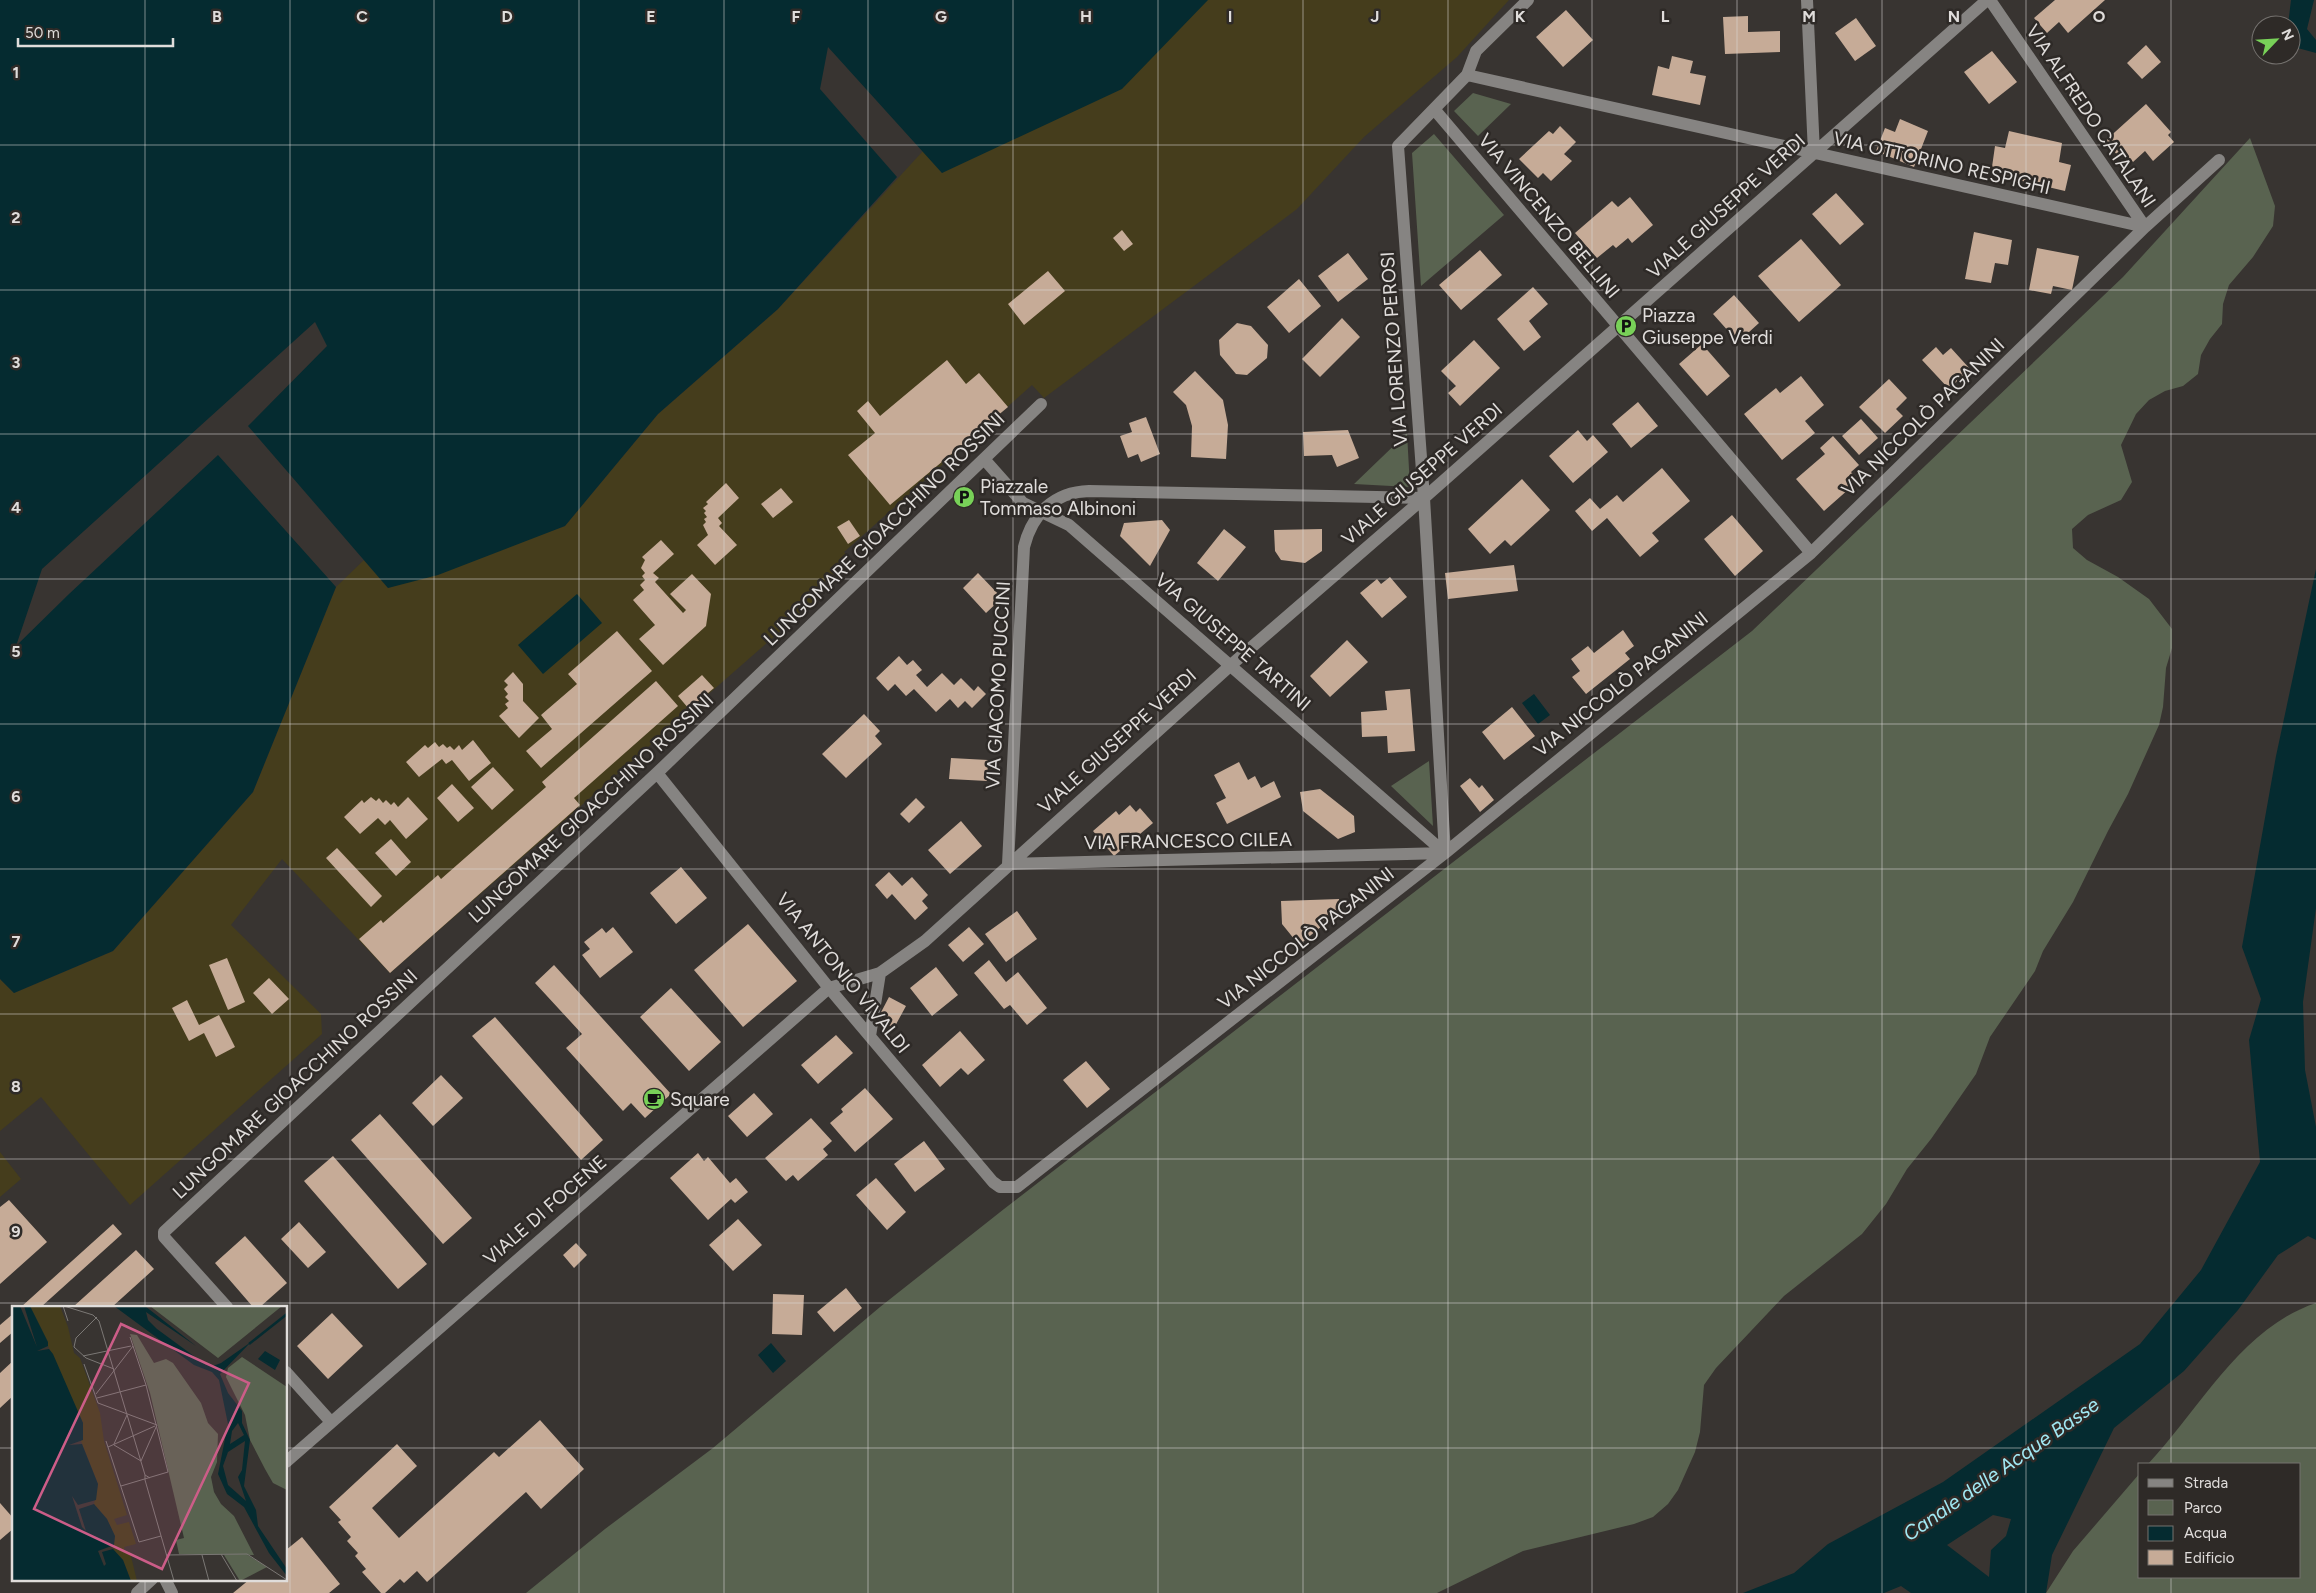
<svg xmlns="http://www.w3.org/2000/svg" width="2316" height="1593" font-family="Figtree,sans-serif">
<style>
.green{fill:#596350}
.sand{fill:#453d1c}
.water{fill:#052b30;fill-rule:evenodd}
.building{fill:#c6ab97}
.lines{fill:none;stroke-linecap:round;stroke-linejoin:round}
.minor{stroke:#868482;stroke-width:12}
.grid{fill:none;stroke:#e0dddb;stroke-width:1;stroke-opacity:0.55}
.labels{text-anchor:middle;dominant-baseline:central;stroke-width:5;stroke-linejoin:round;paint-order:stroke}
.street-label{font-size:19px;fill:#e0dddb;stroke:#2e2a27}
.poi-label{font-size:19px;fill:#e0dddb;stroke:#2e2a27;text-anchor:start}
.water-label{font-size:20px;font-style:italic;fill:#a1e8f3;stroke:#2e2a27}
.inset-river{fill:none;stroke:#052b30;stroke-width:2.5}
.inset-road{fill:none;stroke:#7b7875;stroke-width:1}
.view{fill:#cc5d88;fill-opacity:0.15;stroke:#cc5d88;stroke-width:2.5}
.inset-edge{fill:none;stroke:#e0dddb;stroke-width:2.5}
.grid-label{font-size:16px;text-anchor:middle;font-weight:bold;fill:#e0dddb;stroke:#2e2a27;stroke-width:5;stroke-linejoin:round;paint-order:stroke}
</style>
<rect width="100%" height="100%" fill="#383431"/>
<!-- green -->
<path class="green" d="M1473,93L1511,104L1478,136L1454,111Z
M1434,134L1504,215L1421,286L1412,153Z
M2250,138L2275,206L2273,226L2253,257L2229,285L2223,304L2222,324L2210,339L2201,355L2198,374L2183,386L2165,391L2149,400L2136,414L2121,445L2132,482L2121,500L2088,515L2072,529L2073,548L2087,560L2118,577L2149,599L2172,629V648L2166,668L2163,707L2159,725L2128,794L2108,831L2073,902L2043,951L2035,971L1990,1037L1976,1074L1931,1139L1907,1169L1886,1204L1862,1234L1784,1296L1716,1368L1704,1385L1700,1432L1695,1452L1678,1490L1668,1504L1653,1517L1634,1524L1523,1551L1437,1593H526L605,1529L713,1448L880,1307L1004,1209L1752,631L2123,277Z
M1407,433L1410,487L1354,484Z
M1429,761L1433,826L1391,786Z
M2316,1303V1593H2046L2073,1551L2140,1473V1577H2300V1464H2148C2200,1409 2241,1328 2316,1303Z"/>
<!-- sand -->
<path class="sand" d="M1201,0H1509L1457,57L1364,137L1297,209L1044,398L1032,385L844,552L856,565L390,973L282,859L231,925L321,1014L322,1034L130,1205L41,1097L0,1131V979L14,993L113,951L253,792L336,587L364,560L388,588L565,526L658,414L778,309L923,151L942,173Z
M0,1152L21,1179L0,1197Z"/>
<!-- water -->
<path class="water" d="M0,0H1208L1122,89L942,173L828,47L820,89L897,177L778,309L658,414L565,526L438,575L388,588L248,426L327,346L315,322L42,569L16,646L69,594L218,455L336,587L253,792L113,951L14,993L0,979Z
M2291,0H2314L2307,29L2316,40V53L2294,47L2291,40V25H2288Z
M2316,569V908L2303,1002L2305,1070L2316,1127V1240L2308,1236L2278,1255L2238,1310L2184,1371L2114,1428L2052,1555L2046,1593H1911L1901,1586L1884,1593H1743L1794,1573L1828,1544L1943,1482L2140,1344L2201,1270L2260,1162L2249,1040L2261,999L2242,947L2276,756ZM1993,1515L2011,1519L2006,1536L1991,1550L1989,1577L1947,1545Z
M577,594L602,623L543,674L518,645Z
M1534,694L1550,715L1538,724L1522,703Z
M771,1343L786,1361L773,1373L758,1355Z"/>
<!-- building -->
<path class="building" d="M2055,0H2105L2068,33L2059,22L2047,33L2034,18Z
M1566,10L1593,40L1563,67L1536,37Z
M1748,16V32L1780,31V52L1725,54L1723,17Z
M1856,18L1876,46L1855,61L1835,33Z
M2146,45L2161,62L2142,79L2127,63Z
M1992,51L2017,82L1989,104L1964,72Z
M1672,56L1693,61L1690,73L1706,76L1700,105L1652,95L1658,66L1669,69Z
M2146,104L2171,132L2168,135L2174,142L2153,161L2145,151L2133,162L2125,154L2120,158L2105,141Z
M1900,119L1928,131L1914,167L1876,151L1885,128L1895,132Z
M1560,126L1576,142L1564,154L1572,161L1551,181L1543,173L1538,178L1519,159L1549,131L1553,134Z
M2009,131L2062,143L2059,162L2071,165L2065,191L2001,176L2003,169L1992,167L1995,146L2005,148Z
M1836,193L1864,224L1840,245L1812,214Z
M1630,197L1653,225L1632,243L1628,238L1616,248L1613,245L1597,258L1575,233L1612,201L1618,207Z
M1122,230L1133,244L1124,251L1113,238Z
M1974,232L2012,240L2008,265L1995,263L1991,283L1965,279Z
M1801,239L1841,285L1799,322L1758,276Z
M2037,248L2079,256L2072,290L2053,286L2051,294L2029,290Z
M1480,250L1502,275L1461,310L1439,285Z
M1348,253L1368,279L1338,302L1318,276Z
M1048,271L1065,291L1024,325L1008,304Z
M1299,279L1321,306L1289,333L1267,307Z
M1533,287L1548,304L1529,321L1541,337L1524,351L1497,319Z
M1734,295L1759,323L1738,342L1713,314Z
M1342,318L1360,337L1320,377L1302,359Z
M1237,323L1251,326L1268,345L1267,358L1247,375L1236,374L1220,355L1219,340Z
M1474,340L1500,368L1460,406L1448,393L1456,386L1441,371Z
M1702,344L1730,376L1707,396L1679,364Z
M1936,347L1943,355L1951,348L1970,369L1949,389L1922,360Z
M947,360L966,384L979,373L1008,407L890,505L848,455L875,433L857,411L868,401L880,416Z
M1195,371L1223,400L1228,425L1226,459L1191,457L1192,426L1186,405L1173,392Z
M1801,376L1824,405L1805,421L1815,433L1782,460L1744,414L1776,388L1780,393Z
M1889,379L1907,398L1896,409L1903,416L1885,433L1859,407Z
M1638,402L1658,426L1631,448L1612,424Z
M1146,417L1160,454L1141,462L1138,454L1128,458L1120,436L1132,432L1129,423Z
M1861,419L1878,438L1859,455L1842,436Z
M1348,430L1359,458L1337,467L1332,455L1304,456L1303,432Z
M1578,430L1587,441L1593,435L1608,452L1573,483L1549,456Z
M1833,436L1859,465L1851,472L1858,481L1824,511L1796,479L1825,454L1820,448Z
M1662,468L1690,501L1652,533L1659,541L1640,557L1607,518L1592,531L1575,511L1590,498L1600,509L1617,495L1623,502Z
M1522,479L1550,510L1511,546L1505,540L1490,554L1468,529Z
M726,483L739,498L718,518L722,523L719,526L737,545L715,565L697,545L708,535L703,525L706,522L704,519L707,517L704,513L706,511L703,508L708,504L706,502Z
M781,488L793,502L773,518L761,504Z
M1732,515L1763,551L1735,576L1704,539Z
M849,520L860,536L848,544L837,527Z
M1162,520L1170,530L1150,566L1120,536L1124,523Z
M1224,529L1246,547L1218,581L1197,563Z
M1322,529V551L1305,563L1281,560L1275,551L1274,530Z
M661,540L674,554L653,573L659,578L655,582L683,613L686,610L670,594L692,574L711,594L706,626L663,665L639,639L655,625L633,600L644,590L640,585L645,580L642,576L645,573L641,568L645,560L642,557Z
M1514,565L1518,591L1448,599L1445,573Z
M978,573L1002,598L986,613L963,588Z
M1390,577L1407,597L1382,618L1360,593L1377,579L1381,584Z
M1623,630L1634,646L1625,653L1630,659L1586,694L1572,677L1580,671L1571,659L1588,646L1594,653Z
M617,631L652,671L541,768L526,751L552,729L541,715L577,684L568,674Z
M1347,640L1368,662L1330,697L1310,676Z
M899,656L907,665L913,660L922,670L916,675L927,687L942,673L954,685L961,678L974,691L978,686L986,694L972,708L965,701L958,708L950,699L936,712L914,689L906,696L895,684L888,691L876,678Z
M513,672L523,684V701L539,718L519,738L499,716L508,708L505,704L509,701L505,697L508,694L504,689L508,685L504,681Z
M702,675L714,688L689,709L678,696Z
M656,681L678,706L574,798L580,805L390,973L359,939L381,920L383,923L438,875L441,879L546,787L542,782Z
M1410,689L1415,751L1388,753L1387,736L1362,737L1361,712L1387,710L1385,691Z
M1512,707L1535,736L1504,760L1482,732Z
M864,714L880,731L875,736L882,744L846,778L822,754Z
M473,740L491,763L469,781L452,760L446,764L442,759L419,777L406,762L425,745L428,748L435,742L439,747L443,744L447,748L450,746L454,750L459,745L462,750Z
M951,758L988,760L987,781L949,779Z
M1239,762L1248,780L1255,776L1261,788L1274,781L1281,797L1227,824L1216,803L1226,798L1214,775Z
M493,767L514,790L492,810L471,787Z
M1470,778L1479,788L1482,785L1494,800L1480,812L1460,786Z
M452,784L474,808L458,822L437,798Z
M1320,789L1354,816L1355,832L1338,839L1303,811L1300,792Z
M371,797L376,801L379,798L383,803L386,800L391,805L394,802L398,807L408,797L428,819L406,839L390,820L385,825L378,818L360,834L344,817L362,800L364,803Z
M916,798L925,807L909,823L900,814Z
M1130,805L1136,812L1140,808L1153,823L1114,856L1093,831L1116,811L1119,815Z
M961,821L982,846L950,874L928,850Z
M391,839L411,862L396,876L375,853Z
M337,848L382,896L371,907L326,858Z
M681,867L707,898L676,924L650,893Z
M889,872L902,886L912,877L928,895L922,901L928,908L915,920L892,894L887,899L875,885Z
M1339,899L1340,911L1299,945L1282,924L1281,901Z
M1017,911L1037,939L1006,962L985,934Z
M748,924L797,981L743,1027L694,970Z
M613,927L633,952L600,978L582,955L590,949L584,942L602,928L606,933Z
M969,927L984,944L963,962L948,945Z
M227,958L245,1002L228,1010L209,965Z
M989,960L1006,982L1018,972L1047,1008L1027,1025L1010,1005L1004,1009L974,973Z
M554,965L671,1094L645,1118L631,1103L623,1111L566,1048L582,1034L535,983Z
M936,967L958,995L932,1016L910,988Z
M269,978L289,999L272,1014L253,993Z
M671,988L721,1042L689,1071L640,1017Z
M889,997L906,1006L894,1028L877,1020Z
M187,1000L199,1025L219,1015L235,1047L216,1057L204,1033L189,1041L172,1008Z
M495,1017L603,1140L581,1160L472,1036Z
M960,1031L985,1060L968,1075L961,1068L940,1087L922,1065Z
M836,1035L853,1053L818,1084L801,1065Z
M1086,1061L1110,1089L1087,1108L1063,1080Z
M441,1075L463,1098L433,1126L412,1103Z
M865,1088L893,1119L855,1152L830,1123L843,1112L841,1109Z
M754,1093L773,1114L747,1137L728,1116Z
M380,1114L472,1218L443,1244L351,1140Z
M811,1118L832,1141L823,1149L828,1155L798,1181L793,1175L786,1181L765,1158Z
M924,1141L945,1169L915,1192L894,1164Z
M698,1153L704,1161L708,1157L730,1183L736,1178L748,1192L735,1203L731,1199L708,1220L670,1178Z
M333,1156L427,1264L398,1289L304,1181Z
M876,1178L906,1212L887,1230L856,1195Z
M9,1200L47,1242L0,1284V1207Z
M738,1219L762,1245L733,1271L709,1245Z
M299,1222L326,1252L308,1268L281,1239Z
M113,1224L122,1234L41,1307H21Z
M245,1236L287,1283L260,1307H253L215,1263Z
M576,1243L587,1255L574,1268L563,1255Z
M136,1250L154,1269L112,1307H73Z
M846,1288L862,1308L834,1332L817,1312Z
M773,1294L804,1295L802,1335L772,1334Z
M14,1313V1331L0,1343V1325Z
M332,1313L363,1346L328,1379L297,1346Z
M14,1360V1395L0,1408V1373Z
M540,1420L584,1469L541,1509L526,1492L427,1582L417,1571L404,1583L400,1579L385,1593H381L362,1572L366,1569L355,1556L358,1553L347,1541L351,1537L338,1522L341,1520L329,1507L397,1444L417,1466L372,1508L399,1538L494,1452L499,1457Z
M0,1503L14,1519V1528L0,1540Z
M302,1537L340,1584L329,1593H233L250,1579H286V1550Z"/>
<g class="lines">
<!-- minor -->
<path class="minor" d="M1807,0L1814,153
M1990,0L2145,227
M1467,75L2145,227
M1434,109L1811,553
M984,459L1023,503L1069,525L1445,853
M1424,498L1089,491C1054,492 1032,514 1024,547L1008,864L1445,853L1424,498L1398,146L1467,75L1476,51L1528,0
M657,773L829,988L993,1182L1000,1187H1017L1445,853L1811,553L2145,227L2219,160
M880,973L925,941L1231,665L1424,498L1987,0
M227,1307L164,1237V1232L657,773L1041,404
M286,1372L331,1422
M286,1462L829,988L880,973L870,1036
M165,1579L172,1593
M137,1593L152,1579"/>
</g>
<!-- grid -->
<path class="grid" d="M145,0V1307M290,0V1593M434,0V1593M579,0V1593M724,0V1593M868,0V1593M1013,0V1593M1158,0V1593M1303,0V1593M1448,0V1593M1592,0V1593M1737,0V1593M1882,0V1593M2026,0V1593M2171,0V1464M0,145H2316M0,290H2316M0,434H2316M0,579H2316M0,724H2316M0,869H2316M0,1014H2316M0,1159H2316M0,1303H2316M0,1448H14M286,1448H2316M2171,1577V1593M145,1579V1593"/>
<!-- icons -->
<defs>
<g id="parking-disc" transform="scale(1.125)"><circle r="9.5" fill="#78d158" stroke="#2e2a27"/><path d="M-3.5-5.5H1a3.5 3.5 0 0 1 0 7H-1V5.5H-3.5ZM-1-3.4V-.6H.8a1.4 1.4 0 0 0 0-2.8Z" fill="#111"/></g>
<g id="cafe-disc" transform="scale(1.125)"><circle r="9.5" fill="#78d158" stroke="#2e2a27"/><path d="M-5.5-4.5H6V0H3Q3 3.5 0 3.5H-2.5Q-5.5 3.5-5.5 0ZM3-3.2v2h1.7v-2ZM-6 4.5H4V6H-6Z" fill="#111"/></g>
</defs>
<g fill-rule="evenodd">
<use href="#parking-disc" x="1626" y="326"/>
<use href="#parking-disc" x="964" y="497"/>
<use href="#cafe-disc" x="654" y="1099"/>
</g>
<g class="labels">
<!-- street labels -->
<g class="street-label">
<text transform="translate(2091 116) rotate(56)">VIA ALFREDO CATALANI</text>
<text transform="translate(1942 163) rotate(13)">VIA OTTORINO RESPIGHI</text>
<text transform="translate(1726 206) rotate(-42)">VIALE GIUSEPPE VERDI</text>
<text transform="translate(1549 216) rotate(50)">VIA VINCENZO BELLINI</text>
<text transform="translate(1394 349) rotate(-94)">VIA LORENZO PEROSI</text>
<text transform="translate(1923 417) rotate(-44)">VIA NICCOLÒ PAGANINI</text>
<text transform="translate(1422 474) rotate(-41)">VIALE GIUSEPPE VERDI</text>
<text transform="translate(884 529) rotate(-44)">LUNGOMARE GIOACCHINO ROSSINI</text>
<text transform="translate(1233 642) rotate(41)">VIA GIUSEPPE TARTINI</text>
<text transform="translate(1621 684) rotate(-39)">VIA NICCOLÒ PAGANINI</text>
<text transform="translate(998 685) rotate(-87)">VIA GIACOMO PUCCINI</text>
<text transform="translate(1117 741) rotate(-42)">VIALE GIUSEPPE VERDI</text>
<text transform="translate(591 808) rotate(-43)">LUNGOMARE GIOACCHINO ROSSINI</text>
<text transform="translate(1188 841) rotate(-1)">VIA FRANCESCO CILEA</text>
<text transform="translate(1306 938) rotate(-38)">VIA NICCOLÒ PAGANINI</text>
<text transform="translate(843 973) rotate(51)">VIA ANTONIO VIVALDI</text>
<text transform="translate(295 1084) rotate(-43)">LUNGOMARE GIOACCHINO ROSSINI</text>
<text transform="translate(545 1210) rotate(-41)">VIALE DI FOCENE</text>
</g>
<!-- poi labels -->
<g class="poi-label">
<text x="1642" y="315">Piazza<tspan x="1642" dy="22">Giuseppe Verdi</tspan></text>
<text x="980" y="486">Piazzale<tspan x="980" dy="22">Tommaso Albinoni</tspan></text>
<text x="670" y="1099">Square</text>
</g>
<!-- water labels -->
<g class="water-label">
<text transform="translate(2001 1469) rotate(-35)">Canale delle Acque Basse</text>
</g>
</g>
<!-- overview -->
<g transform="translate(12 1306)">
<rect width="275" height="275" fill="#383431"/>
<path d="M138,0H270L206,52ZM118,28L125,29L142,57L154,53L161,57L189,97L196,117L206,128L205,156L199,171L202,186L209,198L222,210L242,249L167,248L164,234L172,232L138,87ZM230,51L275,81V184L261,177L253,163L238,134L233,109L214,71L216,62ZM234,248L255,261L228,275L212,249Z" fill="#596350"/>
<path d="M18,0H48L56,21L62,47L68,52L88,107L92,135L115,209L102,213L105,219L117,216L124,238L112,241L113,247L118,246L125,275H119L111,254L101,243L103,230L95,213L82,198L86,178L69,135L71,117Z" fill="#453d1c"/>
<path d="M0,0H8L25,41L12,0H18L36,36V40L25,45L37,43L41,48L71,117V134L57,139L70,138L86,178L84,194L66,199L60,190L70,221L74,225L67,203L82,198L95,213L103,230L102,239L86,245L92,260L94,258L90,246L101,243L111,254L119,275H0ZM102,0H133L184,40L134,6L136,14L145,23L194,59L201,60L209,57L239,36L208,68L216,87L230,105V117L238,134L232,180L244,204L246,220L275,263V270L257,247L232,201L215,188L206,168L216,118L207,74L200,66L182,59ZM226,117L232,129L218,138L220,125ZM233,135L230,164L226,171L234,195L216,179L211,160L216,146ZM253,45L268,54L263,64L246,53Z" fill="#052b30" fill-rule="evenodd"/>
<path class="inset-river" d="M237,38L275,8"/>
<path class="inset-road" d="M51,0L56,15M52,0L81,9L87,15L133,169M85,11L64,32L62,41L74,52L102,63M71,50L119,40M72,58L86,97L145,119L129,155L102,139M84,88L121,40M85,92L134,79M94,135L127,236L149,230M102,138L115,109M96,141L143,120M138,172L133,169V174L162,275M109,180L156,166L134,79L118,31M209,248L225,275M154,249L235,248L275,274M190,249L197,275"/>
<path class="view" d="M109,18L237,77L150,263L22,203Z"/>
<rect width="275" height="275" class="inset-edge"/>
</g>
<g class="grid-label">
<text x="217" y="22">B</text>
<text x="362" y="22">C</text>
<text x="507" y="22">D</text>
<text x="651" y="22">E</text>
<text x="796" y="22">F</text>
<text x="941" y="22">G</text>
<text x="1086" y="22">H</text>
<text x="1230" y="22">I</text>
<text x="1375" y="22">J</text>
<text x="1520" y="22">K</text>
<text x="1665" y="22">L</text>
<text x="1809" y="22">M</text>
<text x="1954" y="22">N</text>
<text x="2099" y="22">O</text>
<text x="16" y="78">1</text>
<text x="16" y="223">2</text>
<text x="16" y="368">3</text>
<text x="16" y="513">4</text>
<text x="16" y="657">5</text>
<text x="16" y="802">6</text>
<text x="16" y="947">7</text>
<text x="16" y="1092">8</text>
<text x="16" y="1237">9</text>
</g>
<!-- legend -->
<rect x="2138" y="1463" width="162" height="115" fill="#2e2a27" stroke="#75726f"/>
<rect x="2148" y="1479" width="25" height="8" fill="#868482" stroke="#75726f"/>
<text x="2184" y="1488" font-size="15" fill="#e0dddb">Strada</text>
<rect x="2148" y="1500" width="25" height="15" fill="#596350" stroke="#75726f"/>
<text x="2184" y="1513" font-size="15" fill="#e0dddb">Parco</text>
<rect x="2148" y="1526" width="25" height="15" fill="#052b30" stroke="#75726f"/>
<text x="2184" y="1538" font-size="15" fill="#e0dddb">Acqua</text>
<rect x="2148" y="1550" width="25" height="15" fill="#c6ab97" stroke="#75726f"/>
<text x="2184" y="1563" font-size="15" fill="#e0dddb">Edificio</text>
<!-- north arrow -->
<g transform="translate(2276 40) rotate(65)"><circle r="24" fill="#2e2a27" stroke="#75726f"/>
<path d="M0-4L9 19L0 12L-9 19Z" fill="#78d158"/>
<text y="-8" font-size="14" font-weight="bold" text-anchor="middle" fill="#e0dddb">N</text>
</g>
<!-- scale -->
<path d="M18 38v8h155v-8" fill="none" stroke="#e0dddb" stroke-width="2.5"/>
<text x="25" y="38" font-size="15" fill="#e0dddb" stroke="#2e2a27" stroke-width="4" paint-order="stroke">50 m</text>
</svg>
